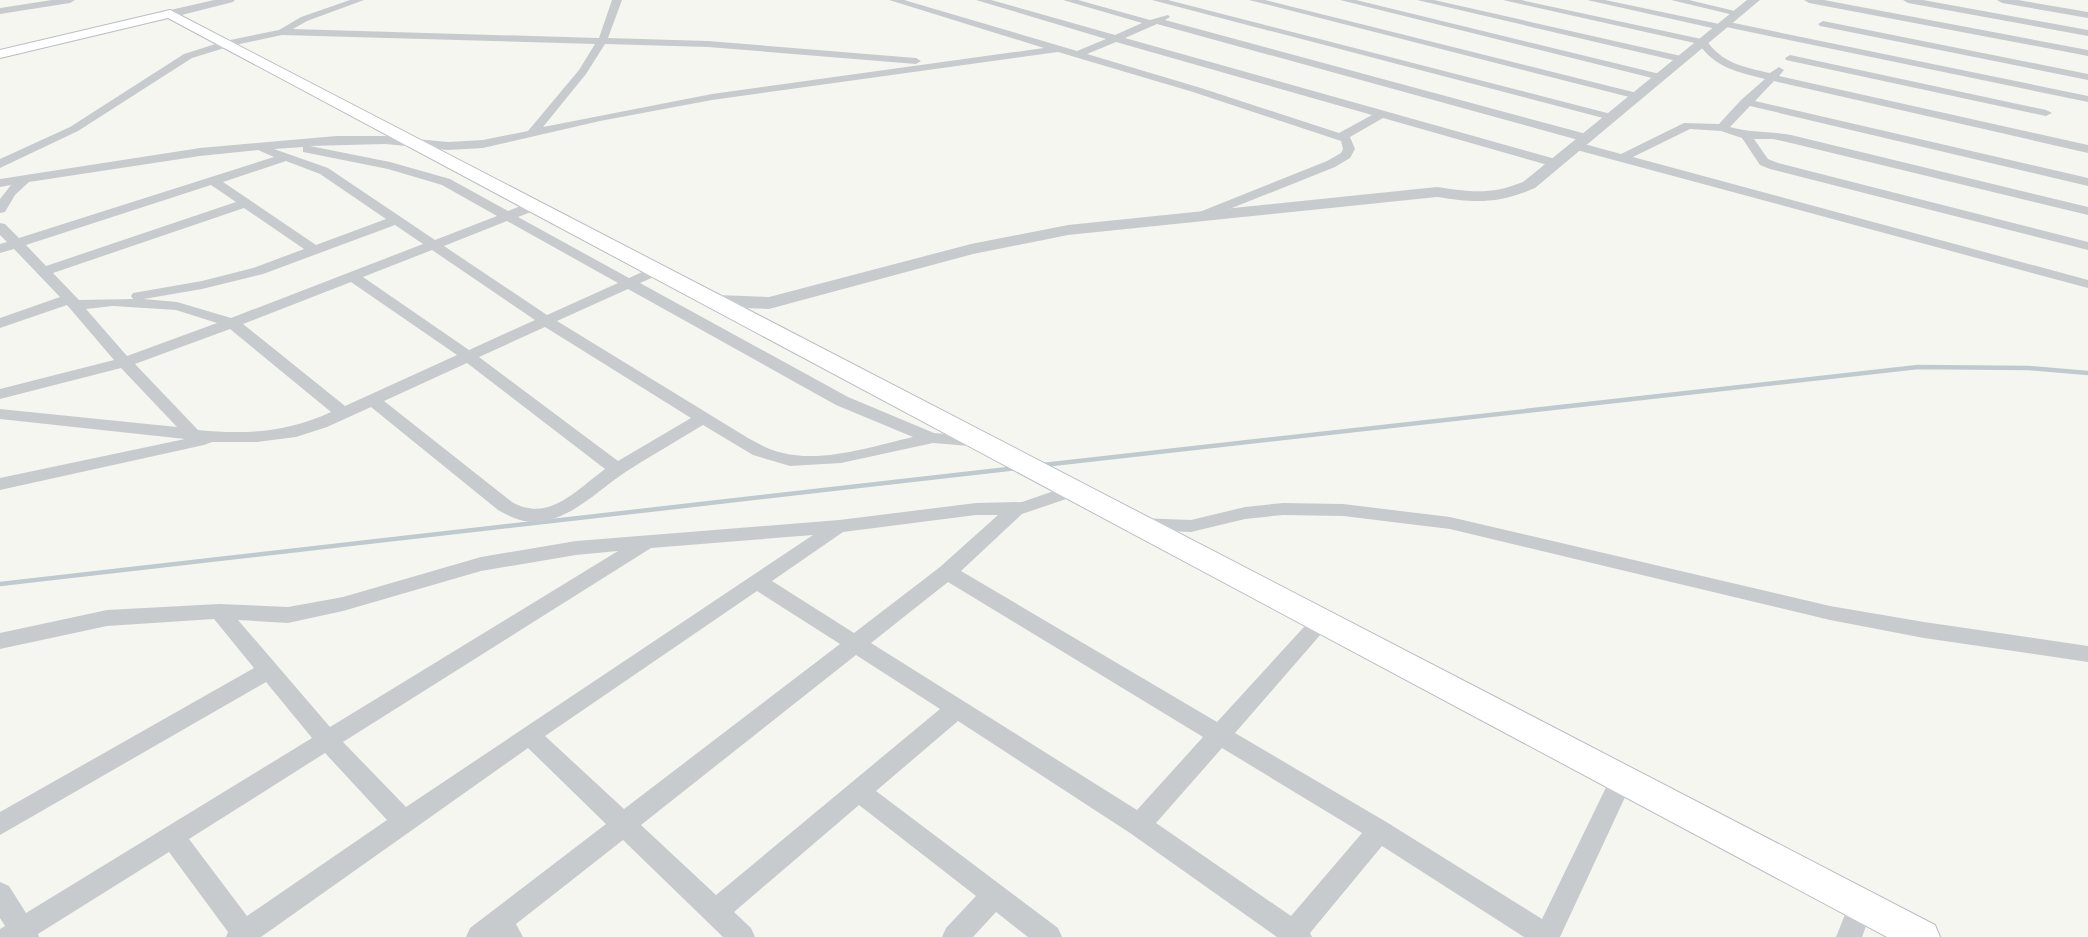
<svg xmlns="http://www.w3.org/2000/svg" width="2088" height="937" font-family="Montserrat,sans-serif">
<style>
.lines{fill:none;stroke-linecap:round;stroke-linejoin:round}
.stream{stroke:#becacf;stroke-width:4.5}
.secondary-casing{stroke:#b9bec3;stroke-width:2}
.minor{fill:#c8cbce;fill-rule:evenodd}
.tertiary{fill:#c8cbce;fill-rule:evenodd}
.secondary{fill:#fff;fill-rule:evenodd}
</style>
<rect width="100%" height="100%" fill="#f6f6f1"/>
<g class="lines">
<!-- stream -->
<path class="stream" d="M1043,465L1918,367L2029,368L2088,373
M0,584L1017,468"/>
<!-- secondary casing -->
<g class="secondary-casing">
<path id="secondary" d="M170,10L1935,925L1940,937H1887L168,18L0,58V50Z"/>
</g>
<!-- minor -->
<path class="minor" d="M52,0H75L70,3L0,14V8Z
M350,0H364L307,21L293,29L599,38L612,0H622L608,38L708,41L916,58L921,61L916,64L708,47L605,44L586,74L543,127L712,94L1044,48L889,0H904L1077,51L1106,39L976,0H991L1115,35L1142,23L1063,0H1078L1150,20L1168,15L1170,17L1165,20L1590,135L1592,138L1590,141H1582L1157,24L1125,38L1559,160L1561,163L1555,167L1551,166L1383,118L1350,137L1355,149L1350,158L1335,167L1202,220L1197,219L1195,216L1197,213L1327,161L1341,153L1343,149L1341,141L1193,92L1058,52L712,100L600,121L483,148L448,150L385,144L310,146L390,162L450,179L508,211L531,202H541L543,205L541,208L518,217L629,278L653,267H663L665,270L663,273L640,283L848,397L934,433L981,437L987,438L990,442L987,446L981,447L933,443L841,463L790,466L753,455L703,425C677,441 650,456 624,473C597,491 572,519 537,522C524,523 510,517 498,510L371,407L327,427L296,437L257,442H212L204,445L0,490V478L185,439L0,419V409L177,427L121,368L0,399V389L114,360L67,305L0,328V318L60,297L14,249L0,253V244L7,242L0,235V223L5,224L19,238L274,157L258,150L200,156L29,182L15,195L5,212L0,213V199L11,185L0,187V179L200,148L336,136H385L448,142L483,140L528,131L579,70L595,44L282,35L231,46L192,58L78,131L0,168V159L70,127L184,54L225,41L279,30L301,17ZM1116,42L1372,115L1339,133L1201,88L1087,54ZM303,147V152L388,169L442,185L497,216L435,240L328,168L274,149ZM286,161L320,174L386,219L316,245L223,182ZM211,185L236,202L46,266L26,245ZM244,208L304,249L253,268L202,281L133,293L131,296L133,299L79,300L53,273ZM507,221L618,283L547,315L444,246ZM395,225L423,244L231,318L177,302L144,299L202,289L263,274ZM432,250L535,320L469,350L363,277ZM351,282L457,355L345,406L243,324ZM628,289L836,405L913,437C873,446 824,463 783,453C771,451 759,444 748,438L557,321ZM113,306L176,310L217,323L127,356L86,309ZM545,327L691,418L618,461L479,357ZM230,329L331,412C288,432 246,435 198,430L135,364ZM467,363L605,469C576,490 549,523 512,502L384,401Z
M1152,0H1168L1615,115L1617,117L1615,119H1607Z
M1249,0H1265L1641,94L1643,96L1637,99Z
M1340,0H1356L1664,75L1665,77L1660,80Z
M1417,0H1434L1681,56L1686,59L1681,62Z
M1503,0H1521L1706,40C1722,63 1743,67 1770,73L1779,67L1784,70L1779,76L2088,145V153L1774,81L1755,101L2088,178V186L1750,106L1730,127C1750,133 1770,131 1791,135L2088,207V215L1791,143L1773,139H1754L1768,159L1778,163L2088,242V250L1770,169L1760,165L1742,138L1721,131L1690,129L1633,157L2088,280V288L1573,149L1571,146L1577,142L1621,154L1684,123L1719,124L1741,100L1765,79C1738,72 1715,68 1699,44Z
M1587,0H1605L1719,24L1724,21L2088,96V102L1726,27L1721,30Z
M1671,0H1689L1743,13L1738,16Z
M1804,0H1824L2088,50V56L1809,3Z
M1903,0H1923L2088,30V36L1908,3Z
M1997,0H2018L2088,12V18L2002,3Z
M1823,21L2088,74V80L1820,26L1818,24Z
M1790,55L2046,110L2052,113L2046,116L1786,60L1785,58Z
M1071,485L1078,487L1080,491L1078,495L1022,514L961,571L1217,722L1314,616L1321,613L1328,616L1331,621L1328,626L1235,733L1388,823L1542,919L1613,773L1621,770L1629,773L1633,780L1560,937H1524L1382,846L1310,933L1312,937H1277L1130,833L958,721L876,791L1058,928L1062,937H1028L996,912L973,937H942L946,928L976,896L859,805L734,912L751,928L755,937H723L623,840L516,924L523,937H466L470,928L606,824L528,748L261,937H226L228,932L169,852L38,934L39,937H0V929L5,926L0,918V882L9,886L26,913L312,738L266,682L0,835V812L254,668L214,619L107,626L0,649V633L107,610L219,604L288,607L343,597L481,557L576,541L839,520L976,503L1022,502ZM976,515H998L940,567L854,633L772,581L843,532ZM813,535L406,807L343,742L651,548ZM618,551L330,727L238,620L288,623L343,611L481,571L576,555ZM948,582L1203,737L1137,810L871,643ZM757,591L840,644L624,809L545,736ZM856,655L940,709L716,895L641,825ZM1222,748L1362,833L1291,916L1156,823ZM325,753L387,820L247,916L189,839Z
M1283,503L1343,504L1450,517L1830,606L1924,622L2088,646V662L1924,638L1830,620L1450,529L1343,516L1283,515L1245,519L1191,532L1140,530L1133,528L1130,524L1133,520L1140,518L1191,520L1245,507Z
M1861,893L1870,897L1874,905L1862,937H1836L1852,897Z"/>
<!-- tertiary -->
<path class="tertiary" d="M214,0H235L233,2L170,18L164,14L166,11Z
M1747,0H1760L1535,188C1498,204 1475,203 1437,197L1068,235L973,254L769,309L716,307L709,305L707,301L709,297L716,295L769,297L971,244L1068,225L1437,187C1471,192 1491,195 1523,182Z"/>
<!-- secondary -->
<use href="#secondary" class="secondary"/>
</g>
</svg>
